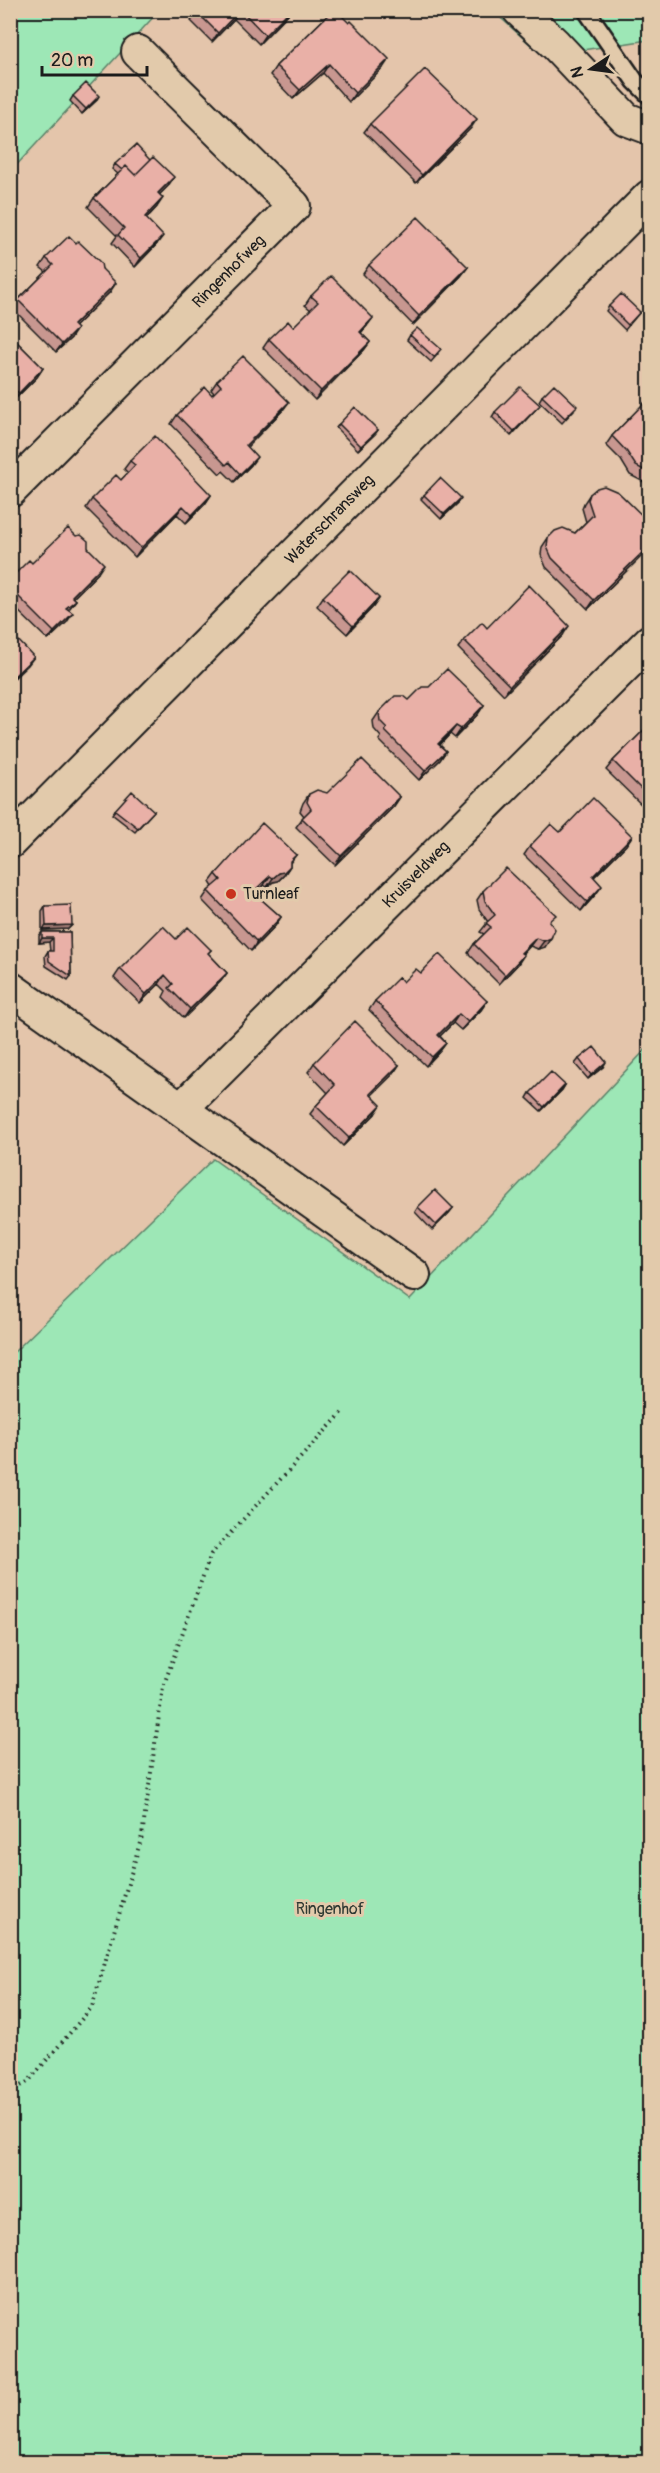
<svg xmlns="http://www.w3.org/2000/svg" width="660" height="2473" font-family="Pangolin,sans-serif">
<style>
.green{fill:#9de7b6;stroke:#5c8269;stroke-width:1.5}
.lines{fill:none;stroke-linecap:round;stroke-linejoin:round}
.lane-casing{stroke:#1c1c1c;stroke-width:21}
.street-casing{stroke:#1c1c1c;stroke-width:36}
.path{stroke:#1c1c1c;stroke-width:4;stroke-dasharray:1.5 4.5;stroke-linecap:butt}
.lane{stroke:#e2caab;stroke-width:16}
.street{stroke:#e2caab;stroke-width:32}
.wall{fill:#c89790;stroke:#1c1c1c;stroke-width:1.5}
.shaded-wall{fill:#a37b75;stroke:#1c1c1c;stroke-width:1.5}
.building{fill:#e9b0a7;stroke:#1c1c1c;stroke-width:1.5}
.poi-dot{fill:#c8321e;stroke:#e2caab;stroke-width:2}
.labels{text-anchor:middle;dominant-baseline:central;stroke-width:6;stroke-linejoin:round;paint-order:stroke}
.street-label{font-size:16px;fill:#1c1c1c;stroke:#e2caab}
.poi-label{font-size:16px;fill:#1c1c1c;stroke:#e2caab;text-anchor:start}
.park-label{font-size:16px;fill:#2f3a33;stroke:#e2caab}
</style>
<rect width="100%" height="100%" fill="#e4c5ab"/>
<filter id="ink" filterUnits="userSpaceOnUse"><feTurbulence type="fractalNoise" baseFrequency=".0167" numOctaves="2"/><feDisplacementMap in="SourceGraphic" scale="12" xChannelSelector="R" yChannelSelector="G"/><feConvolveMatrix kernelMatrix="1 2 1 2 8 2 1 2 1" color-interpolation-filters="sRGB"/></filter>
<g filter="url(#ink)">
<!-- green -->
<path class="green" d="M11,11H159L11,171Z
M493,11H649L648,40L543,56Z
M649,1046V2462H11V1355L213,1159L410,1300Z"/>
<g class="lines">
<!-- lane casing -->
<g class="lane-casing">
<path id="lane" d="M586,10L635,81L650,96"/>
</g>
<!-- street casing -->
<g class="street-casing">
<g id="street">
<path d="M519,10L555,44L626,119L650,128"/>
<path id="s1" d="M10,491L294,206L138,52"/>
<path id="s2" d="M10,842L650,196"/>
<path d="M10,988L414,1275"/>
<path id="s3" d="M181,1109L650,641"/>
</g>
</g>
<!-- path -->
<path class="path" d="M10,2091L28,2082L92,2007L142,1836L163,1687L211,1554L342,1413"/>
<!-- lane -->
<use href="#lane" class="lane"/>
<!-- street -->
<use href="#street" class="street"/>
</g>
<!-- wall -->
<path class="wall" d="M199,10H292L259,44L234,19L212,42L191,21Z
M333,10L383,68L349,102L323,73L293,99L270,75L276,66Z
M73,96L96,101L82,114L70,101Z
M370,124L471,128L416,183L364,132Z
M115,164L168,186L160,194L157,207L146,219L157,244L135,267L112,243L117,236L88,207L94,198L118,174L112,169Z
M46,258L102,269L110,292L75,326L71,338L56,352L12,308L18,300L46,272L40,267Z
M369,265L468,267L461,276L413,325L363,274Z
M311,296L367,326L361,333L370,342L364,350L315,400L263,348L269,339L293,327L311,310L305,305Z
M609,306L640,312L625,330L606,311Z
M10,335L43,368L37,377L13,401L10,399Z
M410,335L438,354L431,362L407,340Z
M217,381L283,410L247,447L251,465L234,482L223,471L220,474L171,424L177,415L212,395L214,393L211,390Z
M542,396L574,410L562,423L539,401Z
M650,397V487L644,482L630,475L621,460L606,445L612,436Z
M536,409L511,436L492,417L495,412Z
M339,424L378,430L375,434L358,450L336,428Z
M130,461L211,495L205,504L186,523L177,514L135,557L86,508L92,499L121,480L128,473L124,469Z
M590,494L650,523V548L588,609L546,567L541,555L542,547L548,538L575,533L586,522L582,508L584,503Z
M424,495L458,503L441,519L421,499Z
M76,536L88,548L98,573L73,598L76,600L68,610L67,622L48,640L10,603V579L32,563Z
M323,597L379,599L373,607L347,634L317,606Z
M487,628L563,635L504,695L458,648L464,640Z
M409,700L484,705L478,714L455,738L450,734L440,745L446,751L440,760L419,780L379,740L381,737L374,729L373,721L379,712Z
M650,724V813L606,770L613,761Z
M327,793L400,797L394,806L335,865L296,827L304,816L300,811L303,803L309,794Z
M115,810L154,811L135,832L112,814Z
M560,832L632,836L626,845L594,877L596,894L581,911L524,855L530,846Z
M296,855L290,863V866L284,875L278,881L273,882L267,887L264,885L255,894L281,917L275,926L251,951L202,900L208,891L213,887L210,882L216,874Z
M483,891L550,923L545,947L538,949L530,946L523,954L518,964L499,984L468,953L474,944L484,934L480,932L488,922L479,909L477,900Z
M45,906L72,925L68,929L42,930V911Z
M42,932H70L71,976L68,980L46,966L45,956L48,951H50L49,942L39,943V936Z
M176,939L211,950L208,953L227,973L221,981L184,1018L163,997L166,991L159,984L140,1003L114,978L120,969Z
M421,973L487,1001L481,1010L461,1030L453,1023L440,1036L446,1043L440,1051L426,1066L369,1010L375,1001Z
M579,1059L603,1067L588,1079L575,1064Z
M314,1063L399,1065L393,1074L371,1095L375,1114L343,1146L310,1114L316,1106L328,1093L308,1072Z
M565,1085L562,1090L541,1111L527,1098L530,1093Z
M418,1207L453,1208L449,1213L432,1230L415,1212Z"/>
<!-- shaded-wall -->
<path class="shaded-wall" d="M240,10L234,19L212,42L218,33Z
M290,10H292L259,44L265,35Z
M389,59L383,68L349,102L355,93Z
M329,64L323,73L293,99L300,90Z
M99,96L96,101L82,114L86,109Z
M477,119L471,128L416,183L422,175Z
M174,177L168,186L152,202L158,193Z
M163,198L157,207L139,226L145,217Z
M163,236L157,244L135,267L141,258Z
M468,267L461,276L413,325L419,316Z
M116,283L110,292L67,334L73,325Z
M373,318L367,326L353,340L360,332Z
M77,329L71,338L56,352L62,344Z
M370,342L364,350L315,400L321,391Z
M43,368L37,377L13,401L19,393Z
M289,402L283,410L240,454L246,445Z
M540,405L536,409L511,436L514,431Z
M378,430L375,434L358,450L361,446Z
M257,457L251,465L234,482L240,474Z
M211,495L205,504L186,523L192,515Z
M461,498L458,503L441,519L444,514Z
M183,506L177,514L135,557L141,548Z
M650,545V548L588,609L594,600Z
M104,564L98,573L66,605L72,596Z
M379,598L373,607L347,634L353,626Z
M76,600L69,609L60,617L66,608Z
M73,613L67,622L48,640L54,632Z
M569,626L563,635L504,695L510,686Z
M34,657L28,665L10,682V680Z
M484,705L478,714L455,738L461,729Z
M456,726L450,734L432,752L438,744Z
M446,751L440,760L419,780L425,771Z
M400,797L394,806L335,865L341,856Z
M632,836L626,845L587,884L593,876Z
M290,866L284,875L278,881L273,882L267,887L273,878L279,873Z
M270,876L264,885L247,901L253,892Z
M602,886L596,894L581,911L587,902Z
M281,917L275,926L251,951L257,942Z
M72,925L68,929L42,930L46,926Z
M42,938H53L49,942L39,943Z
M536,938L530,946L515,961L521,953Z
M551,938L545,947L538,949L544,941Z
M524,955L518,964L499,984L505,975Z
M227,973L221,981L184,1018L190,1009Z
M165,975L159,984L140,1003L146,994Z
M487,1001L481,1010L461,1030L468,1022Z
M459,1014L453,1023L432,1044L438,1035Z
M446,1043L440,1051L426,1066L432,1057Z
M606,1062L603,1067L588,1079L591,1075Z
M399,1065L393,1074L364,1103L370,1094Z
M565,1085L562,1090L541,1111L544,1107Z
M381,1105L375,1114L343,1146L349,1138Z
M453,1208L449,1213L432,1230L436,1225Z"/>
<!-- building -->
<path class="building" d="M199,10H240L218,33L197,12Z
M241,10H290L265,35Z
M333,10H336L349,23L351,21L389,59L355,93L329,64L300,90L276,66Z
M425,69L477,119L422,175L370,124Z
M86,83L99,96L86,109L73,96Z
M136,145L150,160L135,175L126,166L122,170L115,164Z
M153,157L174,177L158,193L163,198L145,217L163,236L141,258L118,235L124,228L94,198L126,166L135,175Z
M418,217L468,267L419,316L369,265Z
M69,236L76,243L78,241L101,263L102,269L116,283L73,325L77,329L62,344L18,300L53,265L46,258Z
M331,276L373,318L360,332L370,342L321,391L269,339L288,321L293,327L318,302L311,296Z
M621,294L640,312L628,325L609,306Z
M417,328L441,349L434,357L410,335Z
M10,335L43,368L19,393L10,386Z
M243,356L289,402L246,445L257,457L240,474L229,462L226,465L177,415L205,387L212,395L221,386L217,381Z
M554,384L577,406L565,418L542,396Z
M520,387L540,405L514,431L495,412Z
M650,397V473L636,466L627,452L612,436Z
M355,407L378,430L361,446L339,424Z
M155,436L211,495L192,515L183,506L141,548L92,499L116,475L121,480L135,465L130,461Z
M440,478L461,498L444,514L424,495Z
M604,486L618,492L650,523V545L594,600L552,558L547,547L548,538L555,531L563,528L575,533L593,515L588,500L590,494L597,488Z
M68,528L76,536L81,535L88,541V548L104,564L72,596L76,600L66,608L73,613L54,632L10,588V579L29,560L32,563Z
M350,570L379,598L353,626L323,597Z
M529,585L569,626L510,686L464,640L482,622L487,628Z
M15,637L34,657L10,680V639Z
M447,669L484,705L461,729L456,726L438,744L446,751L425,771L385,731L387,728L380,721L379,712L395,696H404L409,700L422,687H429Z
M650,724V798L613,761Z
M362,759L400,797L341,856L302,818L311,809L307,802L309,794L317,790L327,793Z
M132,791L154,811L138,828L115,810Z
M593,798L632,836L593,876L602,886L587,902L530,846L551,824L560,832Z
M262,823L296,855L290,861V866L284,872L279,873L273,878L270,876L253,892L281,917L257,942L208,891L221,880L216,874Z
M506,868L556,915L549,921L555,929L551,938L544,941L536,938L521,953L524,955L505,975L474,944L491,927L486,923L495,915L485,901L483,891Z
M71,905L72,925L46,926L45,906Z
M163,926L176,939L188,927L211,950L208,953L227,973L190,1009L169,988L173,984L165,975L146,994L120,969Z
M42,932H70L71,976L49,961L48,951H53V938H42Z
M439,954L487,1001L468,1022L459,1014L438,1035L446,1043L432,1057L375,1001L399,977L403,982L416,969L421,973Z
M355,1021L399,1065L370,1094L381,1105L349,1138L316,1106L335,1085L314,1063Z
M594,1047L606,1062L591,1075L579,1059Z
M551,1072L565,1085L544,1107L530,1093Z
M10,1083L14,1087L10,1091Z
M435,1190L453,1208L436,1225L418,1207Z"/>
</g>
<!-- markers -->
<circle class="poi-dot" cx="231" cy="894" r="6"/>
<g class="labels">
<!-- street labels -->
<g class="street-label">
<text stroke="none"><textPath href="#s1" startOffset="310">Ringenhofweg</textPath></text>
<text stroke="none"><textPath href="#s2" startOffset="454">Waterschransweg</textPath></text>
<text stroke="none"><textPath href="#s3" startOffset="332">Kruisveldweg</textPath></text>
</g>
<!-- poi labels -->
<g class="poi-label">
<text x="243" y="894">Turnleaf</text>
</g>
<!-- park labels -->
<g class="park-label">
<text x="330" y="1909">Ringenhof</text>
</g>
</g>
<!-- margin -->
<rect width="660" height="2473" fill="none" stroke="#e2caab" stroke-width="36"/>
<rect x="18" y="18" width="624" height="2437" fill="none" stroke="#1c1c1c" stroke-width="2" filter="url(#ink)"/>
<!-- north arrow -->
<g transform="translate(591 69) rotate(257)" stroke="#e2caab" stroke-width="4.5" paint-order="stroke">
<path d="M0-4.5L10 22L0 15L-10 22Z" fill="#1c1c1c"/>
<text y="-9" font-size="16" font-weight="bold" text-anchor="middle" fill="#1c1c1c">N</text>
</g>
<!-- scale -->
<path d="M42 66v9h105v-9" fill="none" stroke="#1c1c1c" stroke-width="3"/>
<text x="51" y="66" font-size="18" fill="#1c1c1c" stroke="#e2caab" stroke-width="4.5" paint-order="stroke">20 m</text>
</svg>
